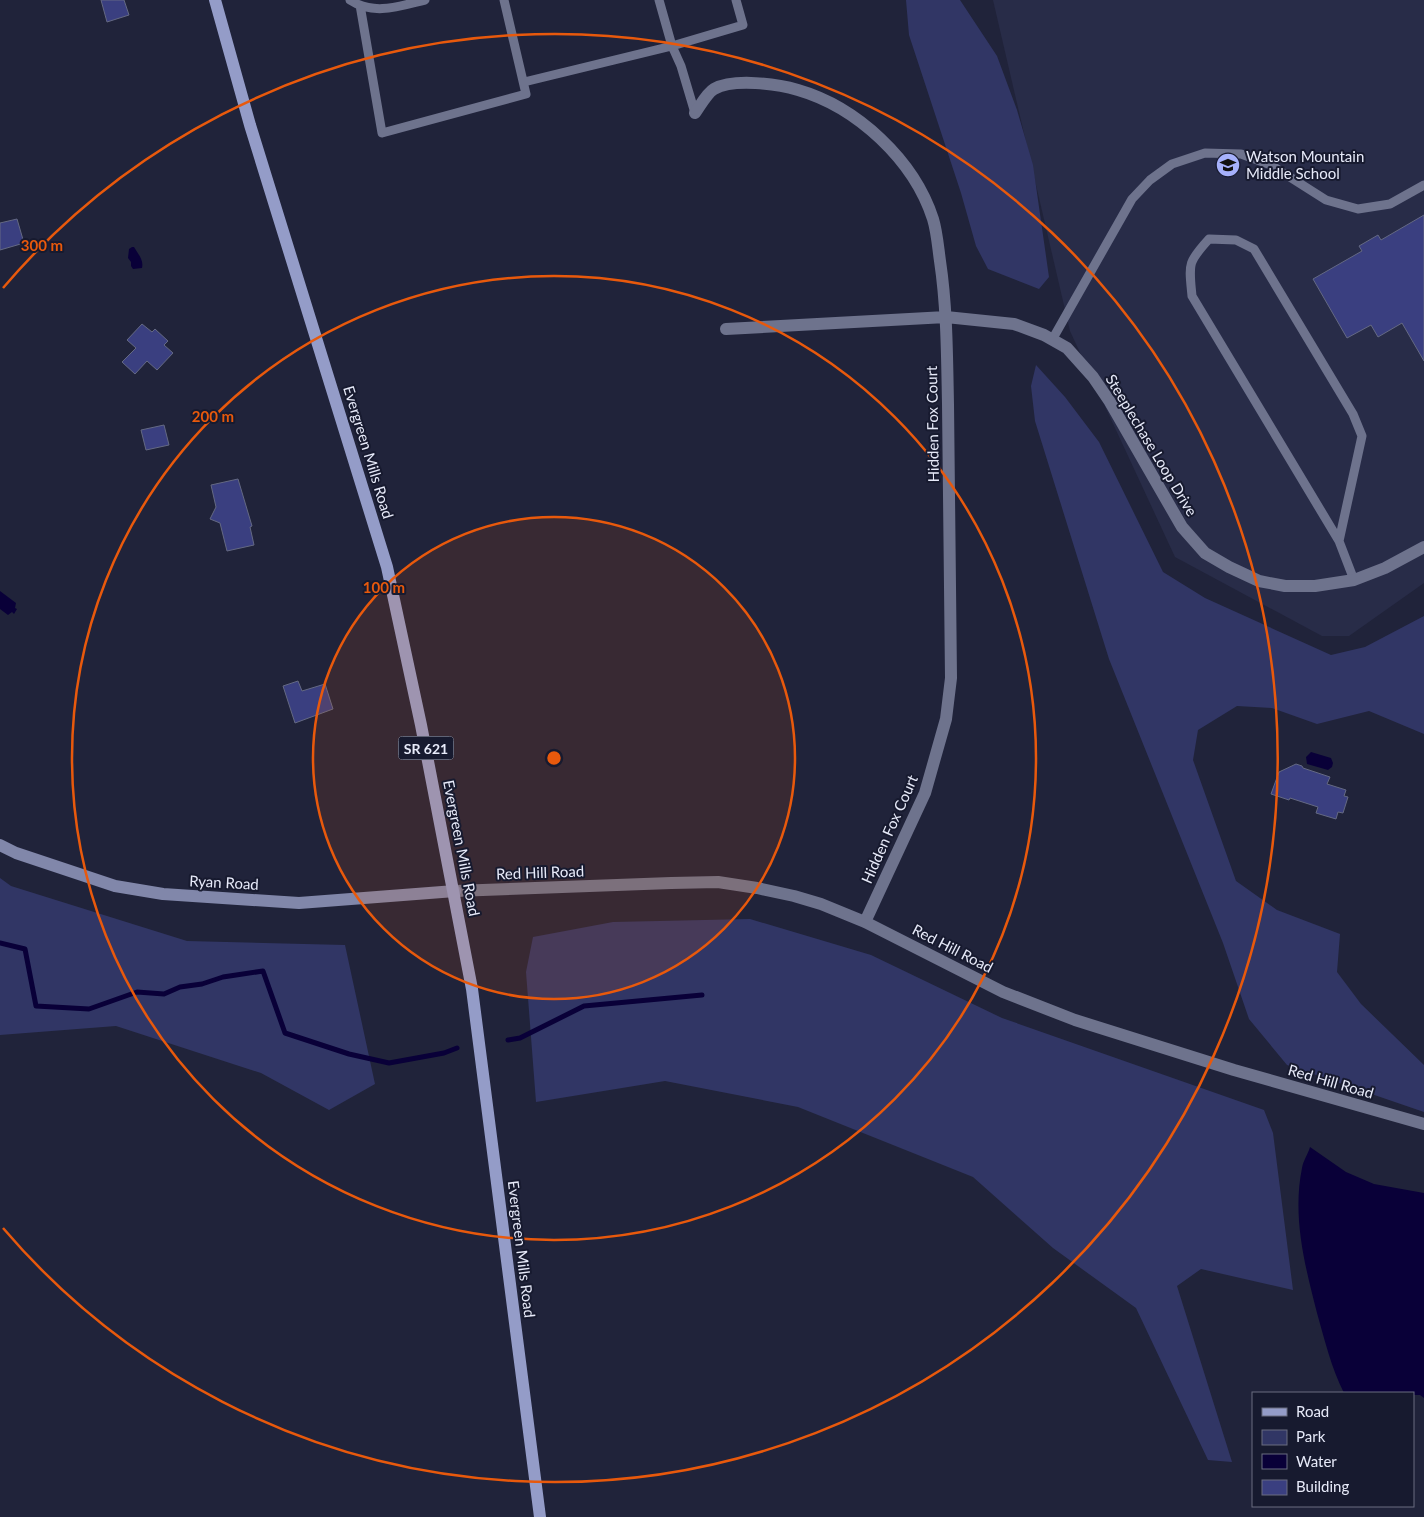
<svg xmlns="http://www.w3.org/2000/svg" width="1424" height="1517" font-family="Lato,sans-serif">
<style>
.built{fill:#282c48}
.green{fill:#313665}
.water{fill:#090038}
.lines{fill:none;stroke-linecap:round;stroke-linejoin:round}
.stream{stroke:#090038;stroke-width:5}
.building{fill:#3a3f80;stroke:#646983}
.lane{stroke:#6e738d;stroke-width:9}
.street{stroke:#6e738d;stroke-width:12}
.secondary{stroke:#8187aa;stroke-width:12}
.primary{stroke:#949cc8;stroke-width:12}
.ring{fill:none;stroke:#e8590c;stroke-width:2.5}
.labels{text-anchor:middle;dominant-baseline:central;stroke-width:4;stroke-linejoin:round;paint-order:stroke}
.shield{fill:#171a2f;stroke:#a9acbc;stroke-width:1}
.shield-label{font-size:14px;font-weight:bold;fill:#e7eaf9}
.poi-label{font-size:15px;fill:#e7eaf9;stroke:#171a2f;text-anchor:start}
.street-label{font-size:15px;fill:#e7eaf9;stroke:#171a2f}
.centre{fill:#e8590c;stroke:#171a2f;stroke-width:2.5}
.ring-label{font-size:15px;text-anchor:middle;font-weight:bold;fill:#e8590c;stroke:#171a2f;stroke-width:4;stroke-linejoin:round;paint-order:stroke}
</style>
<rect width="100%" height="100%" fill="#20233a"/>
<!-- built -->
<path class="built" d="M993,0H1424V583L1349,636H1322L1175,557L1070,331Z"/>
<!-- green -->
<path class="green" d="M906,0H960L997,56L1017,110L1033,165L1049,277L1039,289L988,269L976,246L961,193L909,35Z
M1036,365L1065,397L1099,442L1163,572L1205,598L1331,655L1365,647L1424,616V734L1369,711L1317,724L1272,708L1237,706L1198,730L1193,760L1236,881L1277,910L1340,934L1337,972L1361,1004L1424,1065V1112L1287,1065L1249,1019L1223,943L1109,659L1035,421L1031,386Z
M0,878L11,886L187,941L345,945L375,1084L329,1110L261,1073L116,1026L0,1035Z
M750,919L871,955L1002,1018L1264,1110L1273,1133L1293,1290L1201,1269L1177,1286L1232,1462L1208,1460L1136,1308L1053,1248L973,1177L798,1107L665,1081L536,1102L526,972L533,937L613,922Z"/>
<!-- water -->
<path class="water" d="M132,247H134C138,254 144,260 142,268L133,269L131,266V262L128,258L129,249Z
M0,591L16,603L15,608L17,609L14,614L12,612L8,615L0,609Z
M1311,752L1331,758L1333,763L1332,767L1328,770L1307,764L1306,757Z
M1310,1147L1346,1172L1374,1184L1424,1193V1398L1420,1395H1413V1393H1344C1331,1367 1325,1341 1317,1313C1305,1266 1292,1217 1302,1168C1303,1161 1308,1154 1310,1147Z"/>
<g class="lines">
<!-- stream -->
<path class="stream" d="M0,943L25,949L36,1006L89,1009L137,992L164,994L180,987L202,984L223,977L263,971L285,1033L349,1054L389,1063L444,1053L457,1048
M508,1040L520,1038L584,1006L702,995"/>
</g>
<!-- building -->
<path class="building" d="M101,0H124L129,15L107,22Z
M1424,215V361L1402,323L1378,337L1371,325L1347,338L1313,279L1362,251L1359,246L1378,235L1381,240Z
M17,219L24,243L0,250V223Z
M142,324L152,332L155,329L168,341L164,345L173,353L157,370L147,361L135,374L122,362L136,348L127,340Z
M164,425L169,445L146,450L141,430Z
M238,479L252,526L250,527L254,545L227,551L220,523L210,519L216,507L211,485Z
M298,681L302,691L325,684L333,709L295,723L283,686Z
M1296,764L1302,766L1303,768L1330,777L1327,784L1346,790L1344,796L1348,797L1343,813L1338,812L1336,819L1316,813L1318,807L1290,798L1289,800L1271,794L1279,772Z"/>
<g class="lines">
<!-- lane -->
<path class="lane" d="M350,0C374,16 400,6 425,0
M659,0L672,46L681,66L695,113
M360,5L382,133L526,94L504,0
M524,82L672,46L743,25L736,0
M1052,340L1132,199L1150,180L1172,164L1205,153L1241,154L1271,165L1326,200L1358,209L1390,204L1424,185
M1339,541L1362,436L1353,414L1254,249L1236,240L1209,239C1187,263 1189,264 1192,296L1339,541L1354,580"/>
<!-- street -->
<path class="street" d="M695,113C700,106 707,93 714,89C734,78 777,84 798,90C857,107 914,160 933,219C937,232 938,247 940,261C947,308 947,356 948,404C949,495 950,586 951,678L946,719L925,793L865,922
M726,329L946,317L1014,324L1044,335L1067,348L1093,377L1110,402L1182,527L1205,553L1229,567L1259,581L1285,586H1315L1354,580L1385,568L1424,547
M455,891L671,883L718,882L757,888L794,896L821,904L865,922L1003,992L1075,1020L1234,1070L1424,1124"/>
<!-- secondary -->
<path class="secondary" d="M0,845L16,853L115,886L163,894L299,903L455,891"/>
<!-- primary -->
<path class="primary" d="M215,0L250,125L387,567L421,725L472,989L540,1517"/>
</g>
<!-- distance rings -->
<circle cx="554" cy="758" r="241" fill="#e8590c" fill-opacity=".12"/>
<g class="ring">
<circle cx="554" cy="758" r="241"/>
<circle cx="554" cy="758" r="482"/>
<path d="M3 288A724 724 0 1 1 3 1228"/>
</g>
<!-- icons -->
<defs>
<g id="school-disc" transform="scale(1.25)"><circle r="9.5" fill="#a6b1fc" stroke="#171a2f"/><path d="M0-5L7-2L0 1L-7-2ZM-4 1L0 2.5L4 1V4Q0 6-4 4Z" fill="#111"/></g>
</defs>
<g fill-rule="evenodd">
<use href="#school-disc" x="1228" y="165"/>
</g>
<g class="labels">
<!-- shield labels -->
<rect class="shield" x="398.5" y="736.5" width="55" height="23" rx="4"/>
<g class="shield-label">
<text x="426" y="748">SR 621</text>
</g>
<!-- poi labels -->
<g class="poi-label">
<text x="1246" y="156">Watson Mountain<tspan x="1246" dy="17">Middle School</tspan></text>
</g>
<!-- street labels -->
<g class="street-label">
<text transform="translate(932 424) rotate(-91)">Hidden Fox Court</text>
<text transform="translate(1152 445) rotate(59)">Steeplechase Loop Drive</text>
<text transform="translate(369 452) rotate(73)">Evergreen Mills Road</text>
<text transform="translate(889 829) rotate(-66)">Hidden Fox Court</text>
<text transform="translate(462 848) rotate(79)">Evergreen Mills Road</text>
<text transform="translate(540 872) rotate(-2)">Red Hill Road</text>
<text transform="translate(224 882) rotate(3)">Ryan Road</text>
<text transform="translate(953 948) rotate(27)">Red Hill Road</text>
<text transform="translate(1331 1081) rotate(16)">Red Hill Road</text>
<text transform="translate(522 1249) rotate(83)">Evergreen Mills Road</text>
</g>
</g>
<circle cx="554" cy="758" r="8" class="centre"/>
<g class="ring-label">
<text x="42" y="251">300 m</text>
<text x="213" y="422">200 m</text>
<text x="384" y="593">100 m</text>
</g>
<!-- legend -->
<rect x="1252" y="1392" width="162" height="115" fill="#171a2f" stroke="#6a6d80"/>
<rect x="1262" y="1408" width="25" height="8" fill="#949cc8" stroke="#6a6d80"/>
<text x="1296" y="1417" font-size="15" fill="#e7eaf9">Road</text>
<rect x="1262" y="1430" width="25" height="15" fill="#313665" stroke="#6a6d80"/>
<text x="1296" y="1442" font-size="15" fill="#e7eaf9">Park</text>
<rect x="1262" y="1454" width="25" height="15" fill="#090038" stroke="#6a6d80"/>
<text x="1296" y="1467" font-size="15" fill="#e7eaf9">Water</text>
<rect x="1262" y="1480" width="25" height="15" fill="#3a3f80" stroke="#6a6d80"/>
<text x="1296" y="1492" font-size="15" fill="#e7eaf9">Building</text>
</svg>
